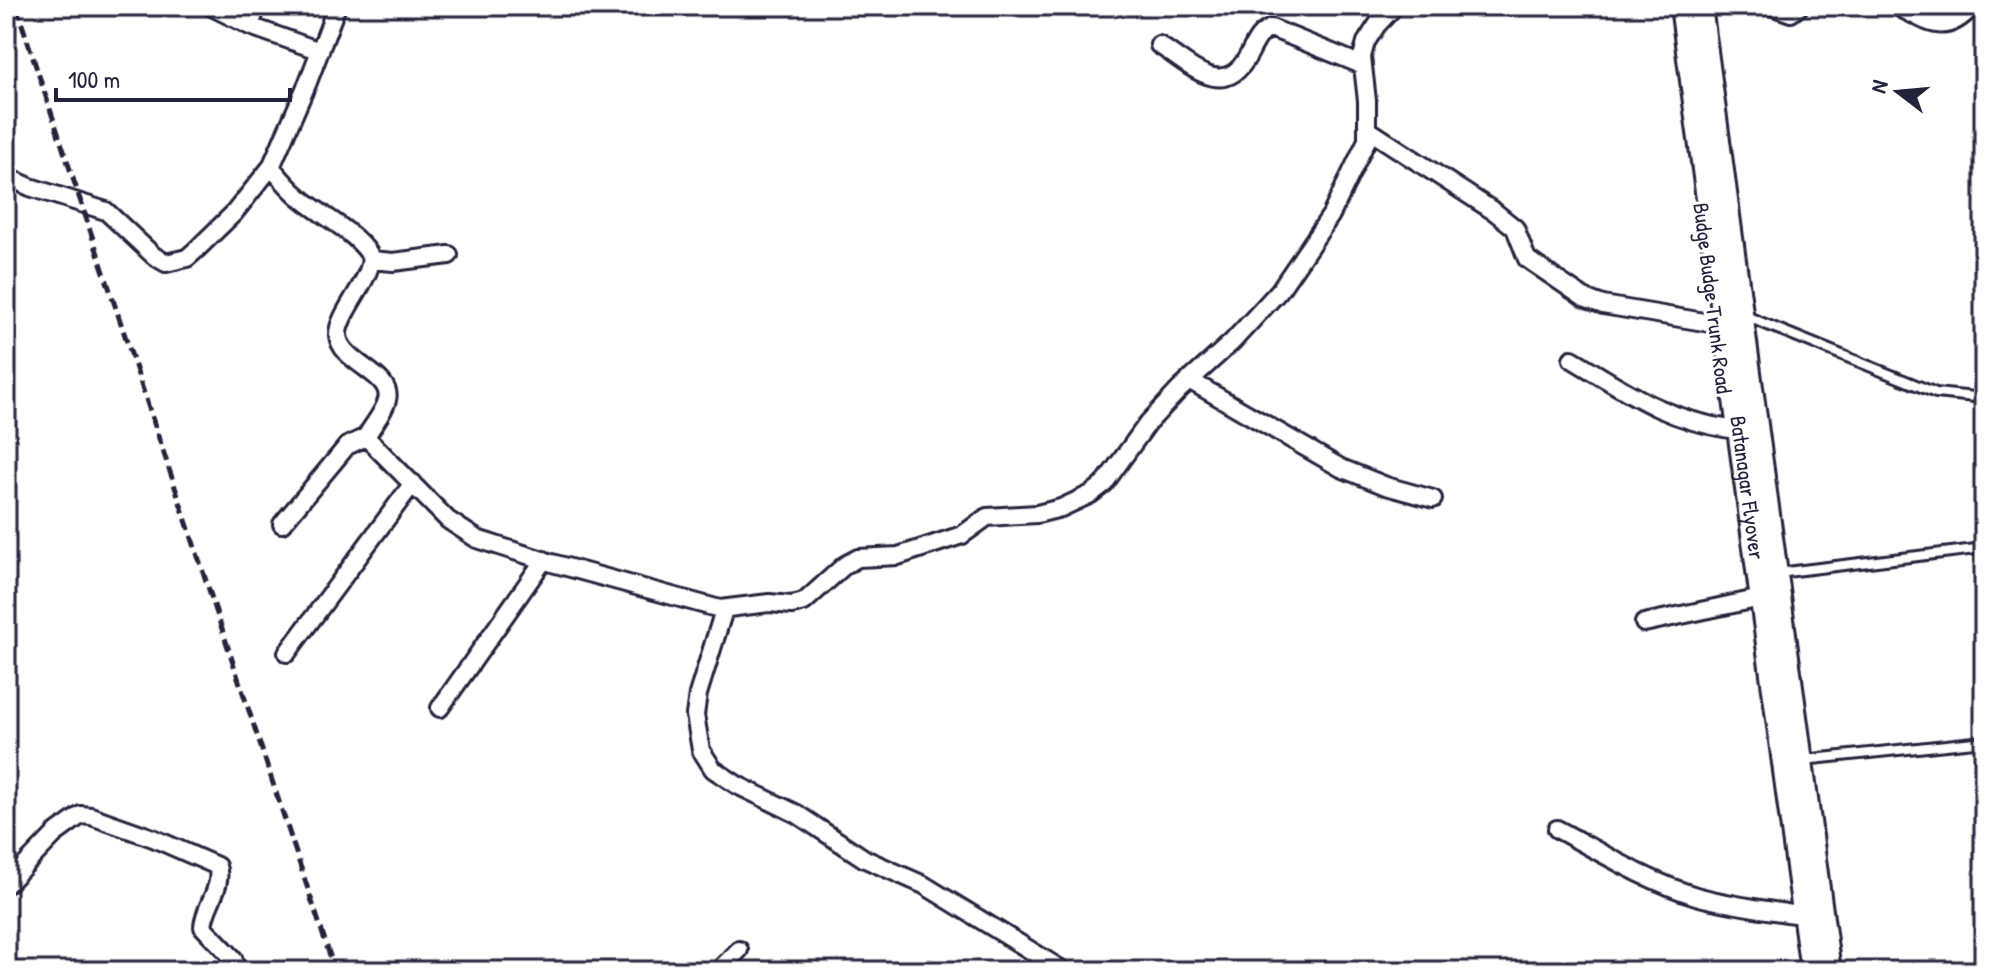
<svg xmlns="http://www.w3.org/2000/svg" width="1990" height="977" font-family="'Patrick Hand',sans-serif">
<style>
.lines{fill:none;stroke-linecap:round;stroke-linejoin:round}
.service-casing{stroke:#22223b;stroke-width:14}
.minor-casing{stroke:#22223b;stroke-width:22}
.tertiary-casing{stroke:#22223b;stroke-width:28}
.secondary-casing{stroke:#22223b;stroke-width:30}
.service{stroke:#fff;stroke-width:8}
.minor{stroke:#fff;stroke-width:16}
.tertiary{stroke:#fff;stroke-width:22}
.secondary{stroke:#fff;stroke-width:24}
.rail{stroke:#22223b;stroke-width:5;stroke-dasharray:12 6;stroke-linecap:butt}
.labels{text-anchor:middle;dominant-baseline:central;stroke-width:6;stroke-linejoin:round;paint-order:stroke}
.street-label{font-size:22px;fill:#22223b;stroke:#fff}
</style>
<rect width="100%" height="100%" fill="#fff"/>
<filter id="ink" filterUnits="userSpaceOnUse"><feTurbulence type="fractalNoise" baseFrequency=".0125" numOctaves="2"/><feDisplacementMap in="SourceGraphic" scale="16" xChannelSelector="R" yChannelSelector="G"/><feConvolveMatrix kernelMatrix="1 2 1 2 8 2 1 2 1" color-interpolation-filters="sRGB"/></filter>
<g filter="url(#ink)">
<g class="lines">
<!-- service casing -->
<g class="service-casing">
<path id="service" d="M1743,315L1936,393L1984,398
M1778,573L1984,548
M1803,760L1984,741"/>
</g>
<!-- minor casing -->
<g class="minor-casing">
<path id="minor" d="M210,6L250,26L320,51
M1771,6L1791,13L1800,6
M1896,6C1930,22 1944,38 1973,6
M250,26L257,6
M1159,45C1189,64 1223,101 1248,56C1255,44 1257,34 1271,28L1362,65
M1367,129L1495,212L1515,228L1527,259L1584,298L1603,305L1716,324
M271,167C279,176 287,186 296,194C318,214 349,227 368,252C381,270 337,312 338,335C340,363 394,374 387,400C384,413 372,425 366,437L448,520L477,539L552,563L720,609L769,603L792,605L804,602L845,565L858,558L898,556L962,535L987,517L1037,514L1061,508L1091,494L1104,484L1148,423L1179,390L1232,342L1279,291L1331,215L1367,140V101L1362,57L1366,42L1377,25L1395,6
M6,176L30,187L106,211L154,256L166,263L187,258L196,250L234,213L271,167L308,82L337,6
M371,260L393,262L449,255
M1572,359C1626,391 1665,420 1730,429
M1189,380L1341,468L1386,486L1433,499
M282,524L347,446L366,437
M724,610L698,694L695,715L701,750L713,769L737,785L797,814L865,859L924,885L1064,971
M1644,623L1752,600
M287,653L413,483
M440,708L544,560
M1557,829C1602,853 1647,881 1696,896C1728,905 1761,909 1794,914
M6,885L55,834L81,815L91,816L153,838L217,866C224,887 204,906 203,927L233,958L238,971
M718,971L739,950
M912,971L929,970"/>
</g>
<!-- tertiary casing -->
<g class="tertiary-casing">
<path id="tertiary" d="M1700,6L1829,971"/>
</g>
<!-- secondary casing -->
<g class="secondary-casing">
<g id="secondary">
<path id="s1" d="M1683,6L1813,971"/>
</g>
</g>
<!-- service -->
<use href="#service" class="service"/>
<!-- minor -->
<use href="#minor" class="minor"/>
<!-- tertiary -->
<use href="#tertiary" class="tertiary"/>
<!-- secondary -->
<use href="#secondary" class="secondary"/>
<!-- rail -->
<path class="rail" d="M16,6L335,971"/>
</g>
</g>
<g class="labels">
<!-- street labels -->
<g class="street-label">
<text transform="translate(1713 298) rotate(83)">Budge Budge Trunk Road</text>
<text stroke="none"><textPath href="#s1" startOffset="486">Batanagar Flyover</textPath></text>
</g>
</g>
<!-- margin -->
<rect width="1990" height="977" fill="none" stroke="#fff" stroke-width="32"/>
<rect x="16" y="16" width="1958" height="945" fill="none" stroke="#22223b" stroke-width="3" filter="url(#ink)"/>
<!-- north arrow -->
<g transform="translate(1898 92) rotate(286)" stroke="#ffffff" stroke-width="6" paint-order="stroke">
<path d="M0-6L14 30L0 20L-14 30Z" fill="#22223b"/>
<text y="-12" font-size="22" font-weight="bold" text-anchor="middle" fill="#22223b">N</text>
</g>
<!-- scale -->
<path d="M56 88v12h234v-12" fill="none" stroke="#22223b" stroke-width="4"/>
<text x="68" y="88" font-size="24" fill="#22223b" stroke="#ffffff" stroke-width="6" paint-order="stroke">100 m</text>
</svg>
